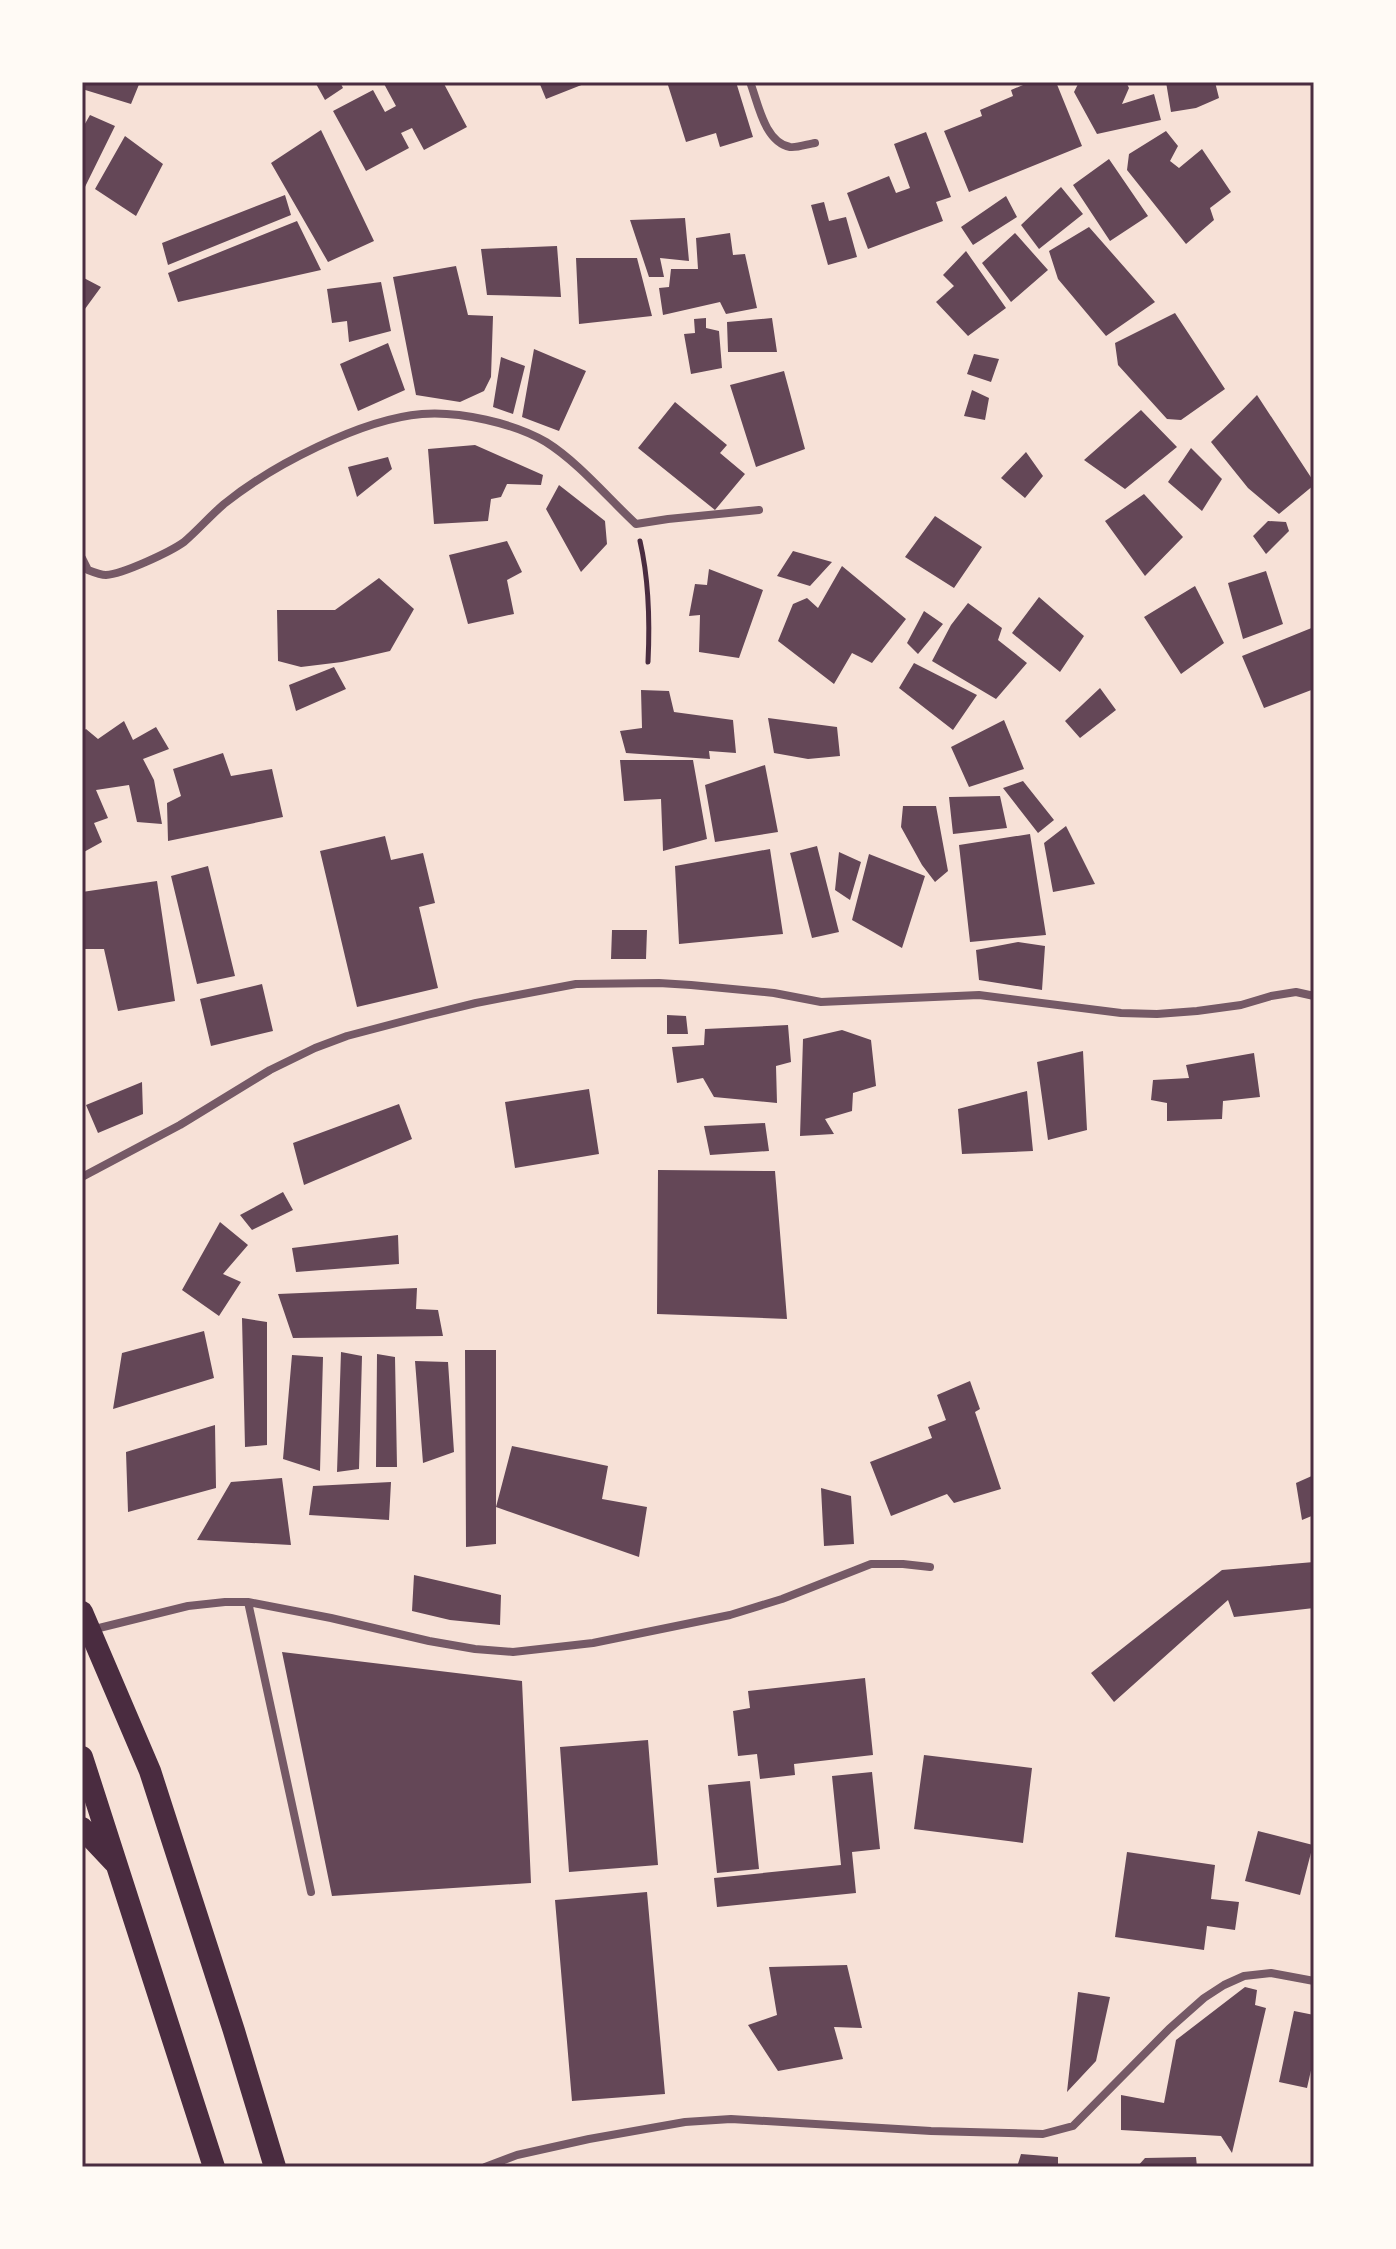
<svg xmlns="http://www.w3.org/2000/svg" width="1396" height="2249" font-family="'Asap Condensed',sans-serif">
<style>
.building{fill:#644757}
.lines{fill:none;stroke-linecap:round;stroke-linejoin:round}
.path{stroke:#4a2c40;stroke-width:5}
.minor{stroke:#755966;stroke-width:8}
.trunk{stroke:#4a2c40;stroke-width:22}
.neatline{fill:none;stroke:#4a2c40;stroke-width:3}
</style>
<rect width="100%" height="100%" fill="#f7e1d7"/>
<!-- building -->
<path class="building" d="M82,82H140L131,104L82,89Z
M315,82H340L343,88L325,100Z
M383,82H443L467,127L424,150L412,128L401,133L409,148L366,171L333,111L373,90L385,112L396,106Z
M539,82H589L546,99Z
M667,82H736L753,137L720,147L716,133L686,142Z
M1030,82H1056L1082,146L969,192L944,131L982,116L980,110L1013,96L1011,90Z
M1079,82H1126L1129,88L1122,104L1154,94L1161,120L1097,134L1074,92Z
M1166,82H1215L1219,98L1196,108L1171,112Z
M90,115L115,126L82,193V129Z
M321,130L374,241L328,262L271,163Z
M1166,131L1178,146L1170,161L1179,168L1202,149L1231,192L1210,208L1214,220L1186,244L1127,170L1129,154Z
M926,132L951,197L936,202L943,221L868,249L847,193L889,176L896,193L910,188L894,144Z
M125,136L163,164L136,216L95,189Z
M1109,159L1148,216L1110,241L1073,185Z
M1061,187L1083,214L1039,249L1021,225Z
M285,195L291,215L168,265L162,243Z
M1006,196L1017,217L973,245L961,227Z
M824,202L829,221L846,217L857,257L828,265L811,205Z
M685,218L689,261L660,258L664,277H649L630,220Z
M297,221L321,270L178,302L168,273Z
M1089,227L1155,302L1106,336L1058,279L1049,251Z
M730,233L733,255L745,254L757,308L726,314L720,302L663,315L659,288L669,287L671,269H698L696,238Z
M1015,233L1048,270L1011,302L982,263Z
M557,246L561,297L487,295L481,249Z
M966,251L1006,308L968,336L936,302L954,286L943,275Z
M576,258H637L652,316L579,324Z
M456,266L468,315L493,316L491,377L484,391L460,402L416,395L393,277Z
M82,277L101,287L82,313Z
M381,282L391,331L349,342L347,321L332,323L327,289Z
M1175,313L1225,389L1181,420L1167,419L1118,365L1115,343Z
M706,318V328L719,331L722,368L691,374L684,334L695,333L694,319Z
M772,318L777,352H728L727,322Z
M388,343L405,390L358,411L340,364Z
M534,349L586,371L559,431L522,417Z
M974,354L999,359L991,382L967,374Z
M501,357L525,366L513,414L493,407Z
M784,371L805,449L756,467L730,385Z
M972,390L989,398L985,420L964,416Z
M1257,395L1314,482V485L1279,514L1248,488L1211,442Z
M675,402L727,445L720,453L745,474L715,510L638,448Z
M1141,410L1177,447L1125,489L1084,460Z
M475,445L543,475L541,485L507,484L501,497L491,499L488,521L434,524L428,449Z
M1191,448L1222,479L1202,511L1168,482Z
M1026,452L1043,476L1025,498L1001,478Z
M388,457L392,469L357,497L348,467Z
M559,485L605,521L607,544L581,572L546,509Z
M1144,494L1183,537L1145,576L1105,521Z
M935,516L982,547L954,588L905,557Z
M1268,521L1286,522L1289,531L1266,554L1253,536Z
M507,541L522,572L507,580L514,614L468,624L449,555Z
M793,551L832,562L810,586L777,576Z
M842,566L906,619L872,663L852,653L834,684L778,641L793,604L807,598L818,608Z
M709,569L763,590L739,658L699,652L700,615L689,616L695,584L707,585Z
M1266,571L1283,624L1243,639L1228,583Z
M379,578L414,609L390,651L342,662L301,667L278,661L277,610H335Z
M1195,586L1224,643L1181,674L1144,617Z
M1039,597L1084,636L1060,672L1012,633Z
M968,603L1002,628L998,640L1027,663L996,699L932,661L951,625Z
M924,611L943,624L918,654L907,643Z
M1314,627V689L1264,708L1242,656Z
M914,663L977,695L953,730L899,688Z
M334,667L346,689L296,711L289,685Z
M1100,688L1116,710L1080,738L1065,721Z
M641,690L669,691L674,712L733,720L736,753L709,751L710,759L626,753L620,731L642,728Z
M768,718L837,727L840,756L808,759L774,753Z
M1004,720L1024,769L969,787L951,747Z
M124,721L133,740L156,727L169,749L143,759L154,780L162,824L137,822L129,785L96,790L108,818L94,823L102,842L82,853V732L86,729L98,739Z
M223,753L231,776L272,769L283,817L168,841L167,803L181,796L173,769Z
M620,760H693L707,839L663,851L661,799L624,801Z
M765,765L778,832L715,842L705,785Z
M1023,781L1054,820L1038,833L1003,788Z
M1000,796L1007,828L953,834L949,797Z
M903,806H936L948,871L935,882L922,865L901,827Z
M1066,826L1095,884L1053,892L1044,843Z
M1030,834L1046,935L970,942L959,845Z
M385,836L391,860L423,853L435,903L419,907L438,988L357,1007L320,851Z
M817,846L839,932L812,938L790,853Z
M770,849L783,934L679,944L675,866Z
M839,852L861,862L850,900L835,890Z
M869,854L925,876L902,948L852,920Z
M208,866L235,976L197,984L171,876Z
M157,881L175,1001L118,1011L104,949H82V892Z
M612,930H647L646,959H611Z
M1018,942L1045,946L1042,990L979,980L976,950Z
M262,984L273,1031L211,1046L200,999Z
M667,1015L686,1016L688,1034H667Z
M788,1025L791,1062L776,1066L777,1103L714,1097L703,1078L677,1083L672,1047L704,1045L705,1029Z
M842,1030L871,1040L876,1086L853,1093L852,1111L825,1119L834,1134L800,1136L803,1039Z
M1083,1051L1087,1130L1048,1140L1037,1062Z
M1254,1053L1260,1097L1223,1101L1222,1119L1167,1121V1103L1151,1100L1153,1080L1189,1078L1186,1065Z
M142,1082L143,1114L98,1133L86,1105Z
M589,1089L599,1154L515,1168L505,1102Z
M1027,1091L1033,1151L962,1154L958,1109Z
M399,1104L412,1139L304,1185L293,1143Z
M765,1123L769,1151L710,1155L704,1126Z
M658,1170L775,1171L787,1319L657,1314Z
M283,1192L293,1210L252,1230L240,1215Z
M220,1222L248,1245L223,1274L241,1282L219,1316L182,1290Z
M398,1235L399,1264L296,1272L292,1248Z
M417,1288L416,1309L438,1310L443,1336L293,1338L278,1294Z
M242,1318L267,1322V1445L245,1447Z
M204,1331L214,1378L113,1409L122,1353Z
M465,1350H496V1507L512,1446L608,1466L602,1499L647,1507L639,1557L496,1507V1544L466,1547Z
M341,1352L362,1356L359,1469L337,1472Z
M377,1354L395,1357L397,1467H376Z
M292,1355L323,1357L320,1471L283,1459Z
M415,1361L448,1362L454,1452L423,1463Z
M970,1381L980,1409L975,1412L1001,1489L954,1503L947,1494L891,1516L870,1462L932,1438L928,1427L946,1420L937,1395Z
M215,1425L216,1488L128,1512L126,1452Z
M1314,1475V1515L1302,1520L1296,1483Z
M282,1478L291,1545L197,1540L231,1482Z
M391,1482L389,1520L309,1515L313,1486Z
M821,1488L851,1496L854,1544L824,1546Z
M1314,1562V1608L1234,1617L1228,1600L1114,1702L1091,1673L1222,1570Z
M414,1575L501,1595L500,1625L450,1620L412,1611Z
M282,1652L522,1681L531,1883L332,1896Z
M865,1678L873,1755L794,1764L795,1775L760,1779L757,1754L738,1756L733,1711L750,1708L748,1691Z
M648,1740L658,1865L569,1872L560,1747Z
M924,1755L1032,1768L1023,1843L914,1829Z
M872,1772L880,1849L852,1852L856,1893L717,1907L714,1878L841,1865L832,1776Z
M750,1781L759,1869L717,1873L708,1785Z
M1258,1831L1313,1845L1300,1895L1245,1881Z
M1127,1852L1215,1865L1211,1899L1239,1902L1235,1930L1207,1926L1204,1950L1115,1937Z
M647,1892L665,2094L572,2101L555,1900Z
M847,1965L862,2028L834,2027L843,2059L778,2071L748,2025L777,2015L769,1967Z
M1245,1987L1257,1990L1255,2005L1266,2008L1232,2153L1221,2136L1121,2130V2095L1164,2103L1176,2040Z
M1078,1992L1110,1997L1096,2061L1067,2092Z
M1294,2011L1314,2015V2057L1307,2088L1279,2082Z
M1021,2154L1058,2157V2167H1017Z
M1196,2157L1197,2167H1137L1145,2158Z"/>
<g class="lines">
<!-- path -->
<path class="path" d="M640,541C649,580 650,621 648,662"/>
<!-- minor -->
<path class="minor" d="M750,82C758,102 764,142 790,147C797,148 808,144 815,143
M82,558L88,570C93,572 101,575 106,575C123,574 170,552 184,542C198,530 210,516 224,504C271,466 361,419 422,414C459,411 514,423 546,442C578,462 608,498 636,524L668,519L759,510
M82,1177L180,1125L270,1070L315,1048L347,1036L427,1015L476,1003L576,984L659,983L691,985L774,993L821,1002L979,995L1121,1013L1157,1014L1197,1011L1241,1005L1271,996L1296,992L1314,996
M248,1602L311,1892
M91,1630L188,1606L225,1602H248L331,1618L429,1641L475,1649L513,1652L593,1643L730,1615L782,1599L871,1564H903L930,1567
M485,2167L517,2155L589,2139L685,2122L731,2119L931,2131L1043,2134L1073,2126L1169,2029L1204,1998L1224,1985L1244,1976L1271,1973L1314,1981"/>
<!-- trunk -->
<path class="trunk" d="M82,1612L150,1771L234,2031L275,2167
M82,1757L214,2167
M82,1828L114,1862"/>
</g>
<!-- border -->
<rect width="1396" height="2249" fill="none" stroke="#fffaf5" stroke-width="168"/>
<rect x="84" y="84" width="1228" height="2081" class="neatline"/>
</svg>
